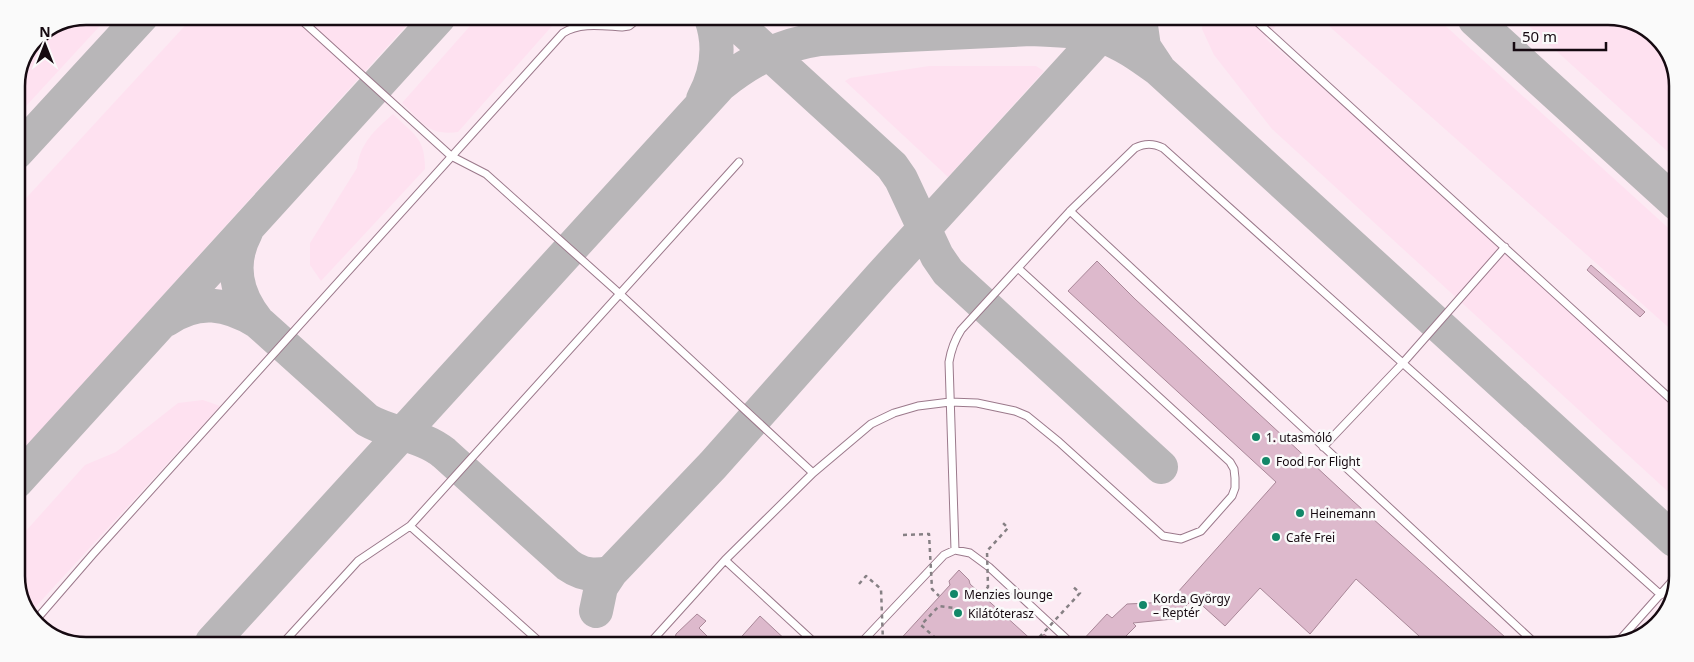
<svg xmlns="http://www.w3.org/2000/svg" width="1694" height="662" font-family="'Noto Sans',sans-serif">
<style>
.built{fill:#fceaf3}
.green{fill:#fee1f0}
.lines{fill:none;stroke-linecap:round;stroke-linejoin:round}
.taxiway{stroke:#b8b6b8;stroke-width:34}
.building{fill:#ddb9cc;stroke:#a98798}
.lane-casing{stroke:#9b798b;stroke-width:9}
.path{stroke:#868084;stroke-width:2.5;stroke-dasharray:4 4;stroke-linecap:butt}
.lane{stroke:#fff;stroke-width:7}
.path-bridge{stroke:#868084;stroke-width:2.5;stroke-dasharray:4 4;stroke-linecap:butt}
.poi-dot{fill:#128768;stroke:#fafafa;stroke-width:2}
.labels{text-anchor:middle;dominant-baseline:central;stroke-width:5;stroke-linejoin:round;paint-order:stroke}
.poi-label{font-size:12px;fill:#160a11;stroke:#fafafa;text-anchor:start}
.rim{fill:none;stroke:#160a11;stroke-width:2.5}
</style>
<rect width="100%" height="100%" fill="#fafafa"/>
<!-- built -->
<path class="built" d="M86,16L1631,20L1663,44L1678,81L1674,599L1647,634L1608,646L63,642L31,618L16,581V82Z"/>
<!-- green -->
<path class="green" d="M86,16H109L16,117V82L37,37Z
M193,17H414L16,458V209Z
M481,17H560L458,132C428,136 422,122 402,103L470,26Z
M1203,19H1282L1265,38L1505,247L1675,407V498L1272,129L1214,55L1202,29Z
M1321,19L1439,20L1676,235V334Z
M1522,20H1631L1663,44L1678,81L1677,160Z
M929,66H1036L1044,71L948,177L845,81L850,78Z
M393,114C414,135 425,137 425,169L321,281L310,265V243L357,168C360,143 375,130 393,114Z
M203,400L220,406L29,614L16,581V542L85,465L116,452L178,403Z"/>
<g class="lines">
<!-- taxiway -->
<path class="taxiway" d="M730,18L892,166L901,179L937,256L948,272L1161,467
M1140,19L1144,47L1158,68
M1475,20L1677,204
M703,99C717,73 721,46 711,18
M16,153L142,16
M246,232C229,264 236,295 258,322L367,420C391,434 422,435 444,453L568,565C582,575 595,577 611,572
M166,320C198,298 227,303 258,322
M16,482L439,17
M596,611L601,587L611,572L713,465L880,277L1112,23
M212,642L720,85C751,60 780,45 820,39L1031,29C1054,30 1079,30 1101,36C1122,43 1140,56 1158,69L1674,540"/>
</g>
<!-- building -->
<path class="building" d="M1097,261L1135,299L1353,501L1515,646L1429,645L1356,579L1310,634L1260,588L1225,626L1194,598L1173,619L1133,623L1136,626L1117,645L1082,644L1080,643L1107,614L1112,618L1127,604L1169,602L1276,482L1068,291Z
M1591,265L1645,312L1640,317L1587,270Z
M959,570L969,580L970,584L1036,644H896L950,585L949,581Z
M697,614L706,621L699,628L715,644L674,643L676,634Z
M760,616L790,644H777L774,641L772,644H735Z
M1044,634L1056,644H1036Z"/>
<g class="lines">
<!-- lane casing -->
<g class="lane-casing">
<path id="lane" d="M298,17L451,156L486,174L620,294L813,473
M1254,19L1675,403
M1070,211L1538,646
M1323,447L1402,364L1505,247
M410,526L541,643
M955,550L949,362C951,350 954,341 961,330L1070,211L1135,148C1145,143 1153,143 1163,148L1661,595
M725,560L816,644
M35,621L93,554L563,33C580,22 603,26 622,27L629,26L639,18
M284,642L358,561L410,526L739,162
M650,643L725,560L813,473L871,424L894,413L918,406L950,402L977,403L1015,411L1027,416L1059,442L1163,536L1181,539L1201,531L1232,496L1235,488V478L1234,469L1230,462L1018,268
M1617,643L1674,579
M860,644L944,555L955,550L970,553L989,567L1072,644"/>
</g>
<!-- path -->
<path class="path" d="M942,644L921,625L939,606L954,608"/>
<!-- lane -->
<use href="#lane" class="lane"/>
<!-- path-bridge -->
<path class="path-bridge" d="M903,535L929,534L932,589L939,596
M859,584L866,576L881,589L883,642L885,644
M981,594L988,587L987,551L1008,528L1001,521
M1034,643L1080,593L1071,585"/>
</g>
<!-- markers -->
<g class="poi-dot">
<circle cx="1256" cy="437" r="5"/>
<circle cx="1266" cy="461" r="5"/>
<circle cx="1300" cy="513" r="5"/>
<circle cx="1276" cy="537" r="5"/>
<circle cx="954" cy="594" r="5"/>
<circle cx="1143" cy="605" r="5"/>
<circle cx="958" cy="613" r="5"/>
</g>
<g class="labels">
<!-- poi labels -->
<g class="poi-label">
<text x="1266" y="437">1. utasmóló</text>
<text x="1276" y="461">Food For Flight</text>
<text x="1310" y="513">Heinemann</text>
<text x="1286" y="537">Cafe Frei</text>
<text x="964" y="594">Menzies lounge</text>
<text x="1153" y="598">Korda György<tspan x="1153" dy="14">– Reptér</tspan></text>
<text x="968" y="613">Kilátóterasz</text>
</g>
</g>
<!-- crop -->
<path d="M0 0H1694V662H0ZM86 25H1608A61 61 0 0 1 1669 86V576A61 61 0 0 1 1608 637H86A61 61 0 0 1 25 576V86A61 61 0 0 1 86 25Z" fill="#fafafa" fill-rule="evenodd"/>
<path class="rim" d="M86 25H1608A61 61 0 0 1 1669 86V576A61 61 0 0 1 1608 637H86A61 61 0 0 1 25 576V86A61 61 0 0 1 86 25Z"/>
<!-- north arrow -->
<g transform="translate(45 45)" stroke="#fafafa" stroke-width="4" paint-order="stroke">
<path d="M0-4L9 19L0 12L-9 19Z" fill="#160a11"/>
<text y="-8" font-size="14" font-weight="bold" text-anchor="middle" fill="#160a11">N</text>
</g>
<!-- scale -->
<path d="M1514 42v8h92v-8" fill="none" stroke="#160a11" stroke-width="2.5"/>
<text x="1522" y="42" font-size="15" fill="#160a11" stroke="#fafafa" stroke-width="4" paint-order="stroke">50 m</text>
</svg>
